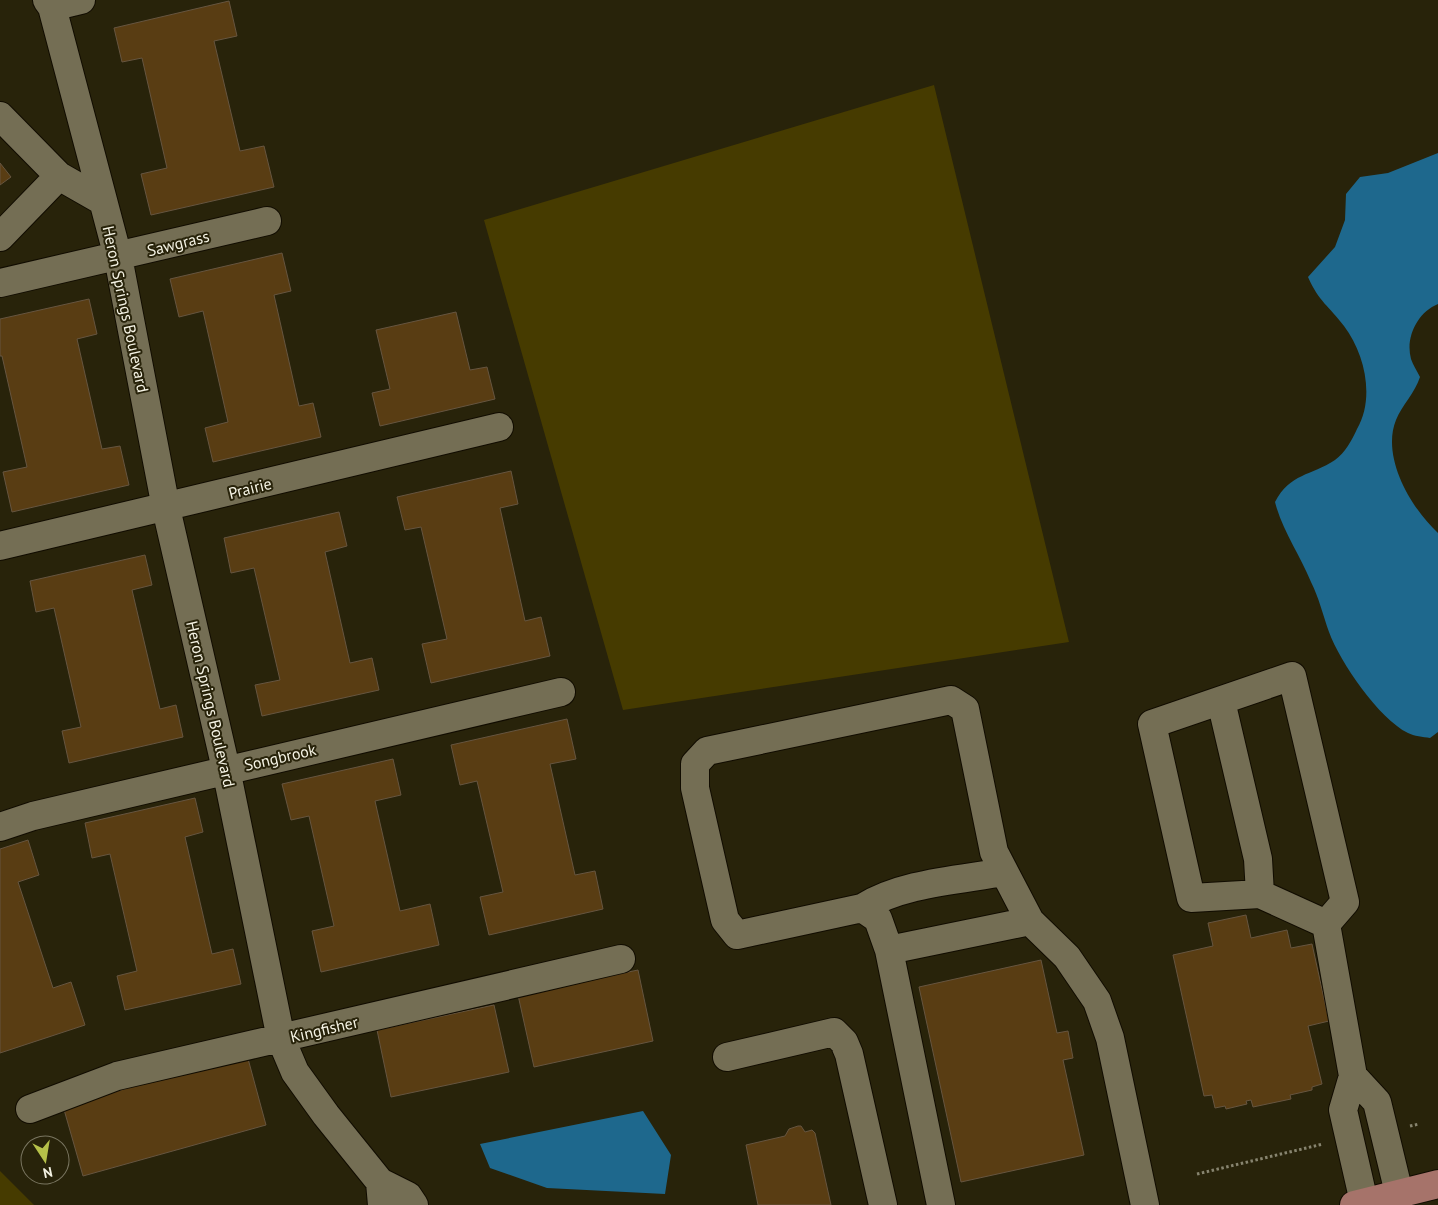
<svg xmlns="http://www.w3.org/2000/svg" width="1438" height="1205" font-family="'PT Sans',sans-serif">
<style>
.green{fill:#463b00}
.water{fill:#1e688d}
.building{fill:#593d13;stroke:#665540}
.lines{fill:none;stroke-linecap:round;stroke-linejoin:round}
.minor-casing{stroke:#110c00;stroke-width:30}
.major-casing{stroke:#110c00;stroke-width:30}
.path{stroke:#87846f;stroke-width:3;stroke-dasharray:2.5 2.5;stroke-linecap:butt}
.minor{stroke:#746e54;stroke-width:28}
.major{stroke:#a6736a;stroke-width:28}
.labels{text-anchor:middle;dominant-baseline:central;stroke-width:4;stroke-linejoin:round;paint-order:stroke}
.street-label{font-size:16px;fill:#f5f3e4;stroke:#28230a}
</style>
<rect width="100%" height="100%" fill="#28230a"/>
<!-- green -->
<path class="green" d="M934,85L1069,642L623,710L484,220Z
M0,1171L34,1205H0Z"/>
<!-- water -->
<path class="water" d="M1438,153V304C1418,312 1405,337 1411,359C1413,365 1417,371 1420,377C1415,393 1402,405 1396,420C1381,457 1411,508 1438,533V732L1430,738C1423,737 1414,736 1408,733C1379,719 1340,662 1329,632C1323,615 1319,598 1311,582C1300,555 1282,530 1275,502C1290,473 1311,476 1335,460C1345,453 1352,440 1357,429C1375,398 1365,354 1344,326C1329,306 1319,302 1308,277L1335,247L1345,220L1346,194L1360,177L1388,173Z
M643,1111L671,1155L665,1194L547,1188L490,1168L480,1144Z"/>
<!-- building -->
<path class="building" d="M229,1L237,36L214,41L240,151L264,146L274,187L151,215L141,174L167,168L142,58L122,62L114,28Z
M0,163L11,177L0,185Z
M282,253L291,291L274,295L299,406L313,403L321,437L213,462L205,428L228,422L203,311L179,317L170,279Z
M89,299L97,334L77,339L102,449L120,446L129,485L12,512L3,472L27,467L2,356H0V319Z
M456,312L470,370L487,367L495,399L380,426L372,393L390,389L376,330Z
M511,471L518,504L500,508L525,621L541,617L550,656L431,683L422,644L447,639L421,527L405,530L397,497Z
M339,512L347,546L325,552L350,663L372,658L379,690L262,716L255,685L280,680L254,568L231,573L224,538Z
M145,555L152,585L132,590L160,709L176,705L183,737L69,763L62,731L81,727L54,608L36,612L30,581Z
M567,719L576,759L550,764L575,875L595,871L603,909L489,935L480,897L503,892L477,781L460,785L451,745Z
M393,759L401,795L375,801L400,911L430,904L439,945L321,972L312,931L334,926L309,816L291,820L282,784Z
M195,798L203,832L185,837L212,954L233,949L241,984L125,1010L117,976L137,971L110,854L92,858L85,823Z
M28,840L39,875L18,882L53,988L71,982L85,1025L0,1053V849Z
M1246,915L1251,938L1287,930L1291,948L1312,944L1329,1021L1308,1026L1322,1084L1312,1087V1090L1290,1095L1291,1099L1253,1107L1251,1100L1246,1101L1247,1104L1226,1109L1225,1106L1215,1108L1212,1095L1204,1096L1173,955L1213,946L1208,923Z
M1041,960L1057,1033L1068,1031L1073,1058L1063,1060L1084,1155L961,1182L919,987Z
M638,970L653,1041L534,1067L518,995Z
M494,1005L509,1072L391,1097L377,1030Z
M247,1055L266,1125L83,1176L63,1106Z
M798,1126H801L805,1132L812,1130L815,1133L831,1205H758L746,1145L785,1136L789,1129Z"/>
<g class="lines">
<!-- minor casing -->
<g class="minor-casing">
<path id="minor" d="M47,0L52,7L118,257L166,508L226,769L281,1039L295,1072L326,1115L380,1182
M52,7L81,0
M0,116L59,176L101,200
M0,237L59,176
M0,283L267,221
M0,546L499,427
M1221,701L1258,859L1260,894
M0,827L33,816L561,692
M862,908C901,883 959,880 1004,872
M1326,924L1260,894L1191,898L1152,724L1292,676L1345,902L1326,924L1353,1076
M889,950L1030,921
M727,1057L834,1032L844,1042L849,1054L883,1205
M30,1109L117,1076L621,959
M1364,1202L1343,1110L1353,1076L1377,1102L1399,1193
M382,1205L380,1182L408,1196L414,1205
M941,1205L889,950L878,919L862,908L737,935L725,920L695,788V764L707,751L951,700L965,709L994,852L1030,921L1067,957L1097,1001L1110,1038L1145,1205"/>
</g>
<!-- major casing -->
<g class="major-casing">
<path id="major" d="M1354,1205L1438,1184"/>
</g>
<!-- path -->
<path class="path" d="M1410,1126L1419,1124
M1197,1174L1323,1144"/>
<!-- minor -->
<use href="#minor" class="minor"/>
<!-- major -->
<use href="#major" class="major"/>
</g>
<g class="labels">
<!-- street labels -->
<g class="street-label">
<text transform="translate(178 243) rotate(-14)">Sawgrass</text>
<text transform="translate(126 309) rotate(78)">Heron Springs Boulevard</text>
<text transform="translate(250 488) rotate(-14)">Prairie</text>
<text transform="translate(211 704) rotate(77)">Heron Springs Boulevard</text>
<text transform="translate(280 757) rotate(-13)">Songbrook</text>
<text transform="translate(324 1029) rotate(-13)">Kingfisher</text>
</g>
</g>
<!-- north arrow -->
<g transform="translate(45 1160) rotate(168)"><circle r="24" fill="#28230a" stroke="#7a7661"/>
<path d="M0-4L9 19L0 12L-9 19Z" fill="#b6c149"/>
<text y="-8" font-size="14" font-weight="bold" text-anchor="middle" fill="#f5f3e4">N</text>
</g>
</svg>
